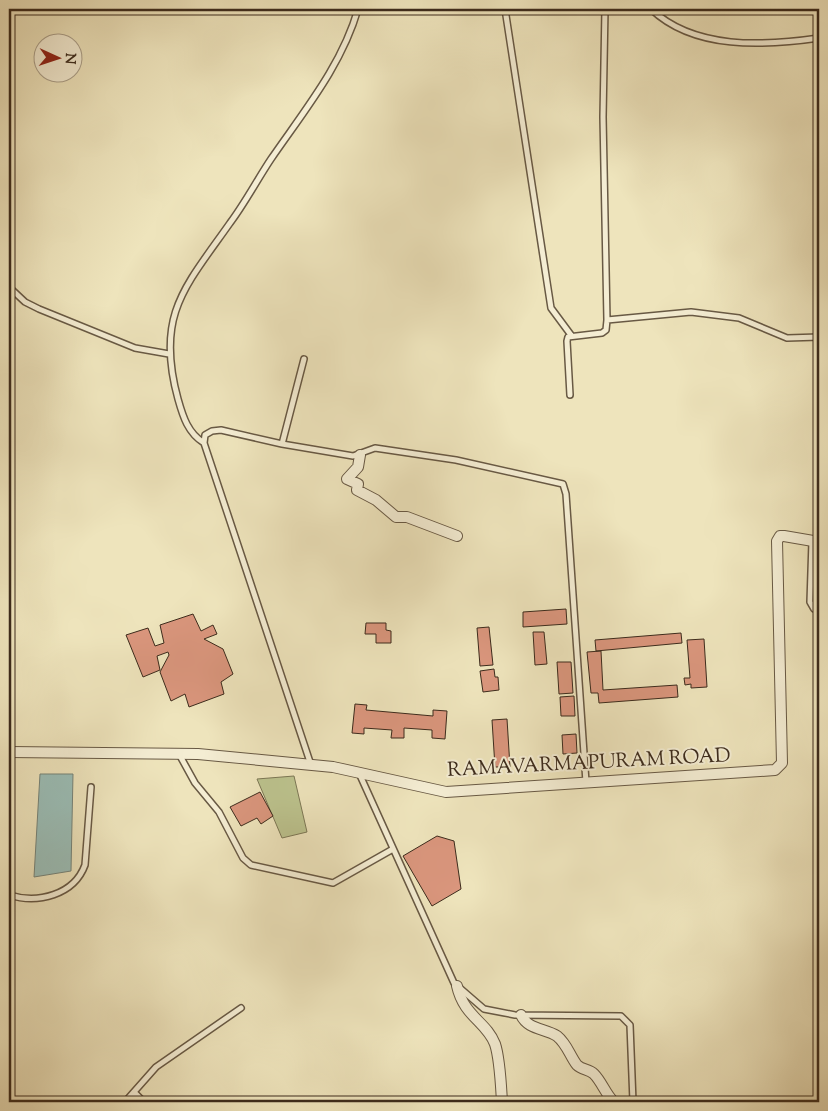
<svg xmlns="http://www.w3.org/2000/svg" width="828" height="1111" font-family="'Sorts Mill Goudy',serif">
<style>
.green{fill:#bcc38e;stroke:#7c7755}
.water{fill:#9bbeb7;stroke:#758379}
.building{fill:#da967d;stroke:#3c2b1c}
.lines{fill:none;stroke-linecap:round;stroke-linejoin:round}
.service-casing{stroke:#685944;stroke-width:8}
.minor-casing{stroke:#685944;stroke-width:12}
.service{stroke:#f4edd3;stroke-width:5}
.minor{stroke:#f4edd3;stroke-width:10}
.labels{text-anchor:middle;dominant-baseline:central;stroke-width:4;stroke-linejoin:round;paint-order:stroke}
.street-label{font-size:20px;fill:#3c2b1c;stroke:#f4edd3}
</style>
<rect width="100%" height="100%" fill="#eee4bc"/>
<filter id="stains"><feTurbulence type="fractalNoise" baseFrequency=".004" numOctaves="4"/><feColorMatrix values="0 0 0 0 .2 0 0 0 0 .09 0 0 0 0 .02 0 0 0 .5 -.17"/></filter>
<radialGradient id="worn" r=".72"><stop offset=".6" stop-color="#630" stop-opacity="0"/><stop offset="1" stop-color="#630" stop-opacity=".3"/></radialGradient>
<!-- green -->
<path class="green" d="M294,776L307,832L282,838L257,779Z"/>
<!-- water -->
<path class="water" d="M40,774H73L71,871L34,877Z"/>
<!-- building -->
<path class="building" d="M566,609L567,624L523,627V612Z
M193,614L201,631L213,625L217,634L204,639L223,649L233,674L221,682L224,694L189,707L185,694L171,701L160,672L169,655L168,652L157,656L160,670L143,677L126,635L148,628L155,646L164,643L160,625Z
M366,623H386V630L391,631V643H376V634H365Z
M489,627L493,665L480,666L477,628Z
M533,632H544L547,664L535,665Z
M681,633L682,643L596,651L595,640Z
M704,639L707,687L691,688V684L685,685L684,678H690L687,640Z
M601,651L603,690L677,685L678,697L599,703L598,693H591L587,652Z
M557,662H571L573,693L559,694Z
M494,669L495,677H498L499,690L483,692L480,671Z
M574,696L575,716H561L560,697Z
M355,704L367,705L366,710L433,716V710L447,711L445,739L432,738V730L404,728V738H391L392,730L364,728V734L352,733Z
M507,719L510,767H495L492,720Z
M576,734L577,753L563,754L562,735Z
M260,792L273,816L261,824L257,818L241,826L230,807Z
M437,836L454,841L461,889L432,906L403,856Z"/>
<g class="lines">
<!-- service casing -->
<g class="service-casing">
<path id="service" d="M505,9L551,308L571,335
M605,9L603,117L607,320
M651,9C694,50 764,46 819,38
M9,287L25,302L39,309L135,348L169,354
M570,395L567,341L568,337L602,333L606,330L607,320L691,312L739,318L787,338L819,337
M204,443C188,433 183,417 178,399C155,315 185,287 230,223C245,203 257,180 271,159C304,111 342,65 358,9
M282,444L304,359
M812,541L810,602L814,609L819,610
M179,754L195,783L219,812L243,858L251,865L333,883L393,849
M311,765L204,443L205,435L212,431L221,430L282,444L353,456L375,448L456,460L563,484L566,494L586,782
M359,773L454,983L484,1009L515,1015L621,1016L630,1025L633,1102
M9,895C38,904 74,895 85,865L91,787
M135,1093L144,1102
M125,1102L156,1067L241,1008"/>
</g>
<!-- minor casing -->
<g class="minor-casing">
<path id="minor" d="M360,455L358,467L347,479L358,484L357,490L376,500L396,517H407L457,536
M9,752L198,754L333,767L446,792L775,770L782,763L777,541L780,536H784L819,542
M457,986C464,1017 486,1021 495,1044C500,1059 501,1086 502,1102
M521,1015C528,1030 545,1028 557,1036C567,1044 570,1056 577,1065C582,1070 589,1069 594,1074C602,1082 606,1095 614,1102"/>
</g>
<!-- service -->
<use href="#service" class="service"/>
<!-- minor -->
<use href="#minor" class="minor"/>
</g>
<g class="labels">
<!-- street labels -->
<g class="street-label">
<text transform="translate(589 764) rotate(-3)">RAMAVARMAPURAM ROAD</text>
</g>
</g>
<!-- margin -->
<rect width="828" height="1111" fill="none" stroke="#eee4bc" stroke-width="30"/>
<rect x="10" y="10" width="808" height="1091" fill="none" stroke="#3c2b1c" stroke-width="2.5"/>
<rect x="15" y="15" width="798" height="1081" fill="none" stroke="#3c2b1c"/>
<!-- north arrow -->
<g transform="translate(58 58) rotate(93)"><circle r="24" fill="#f4edd3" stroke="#aa9f8a"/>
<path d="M0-4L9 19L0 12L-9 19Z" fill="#8f2418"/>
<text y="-8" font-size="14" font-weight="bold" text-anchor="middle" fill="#3c2b1c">N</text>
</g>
<rect width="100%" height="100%" filter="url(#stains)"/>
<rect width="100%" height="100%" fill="url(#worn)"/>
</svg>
